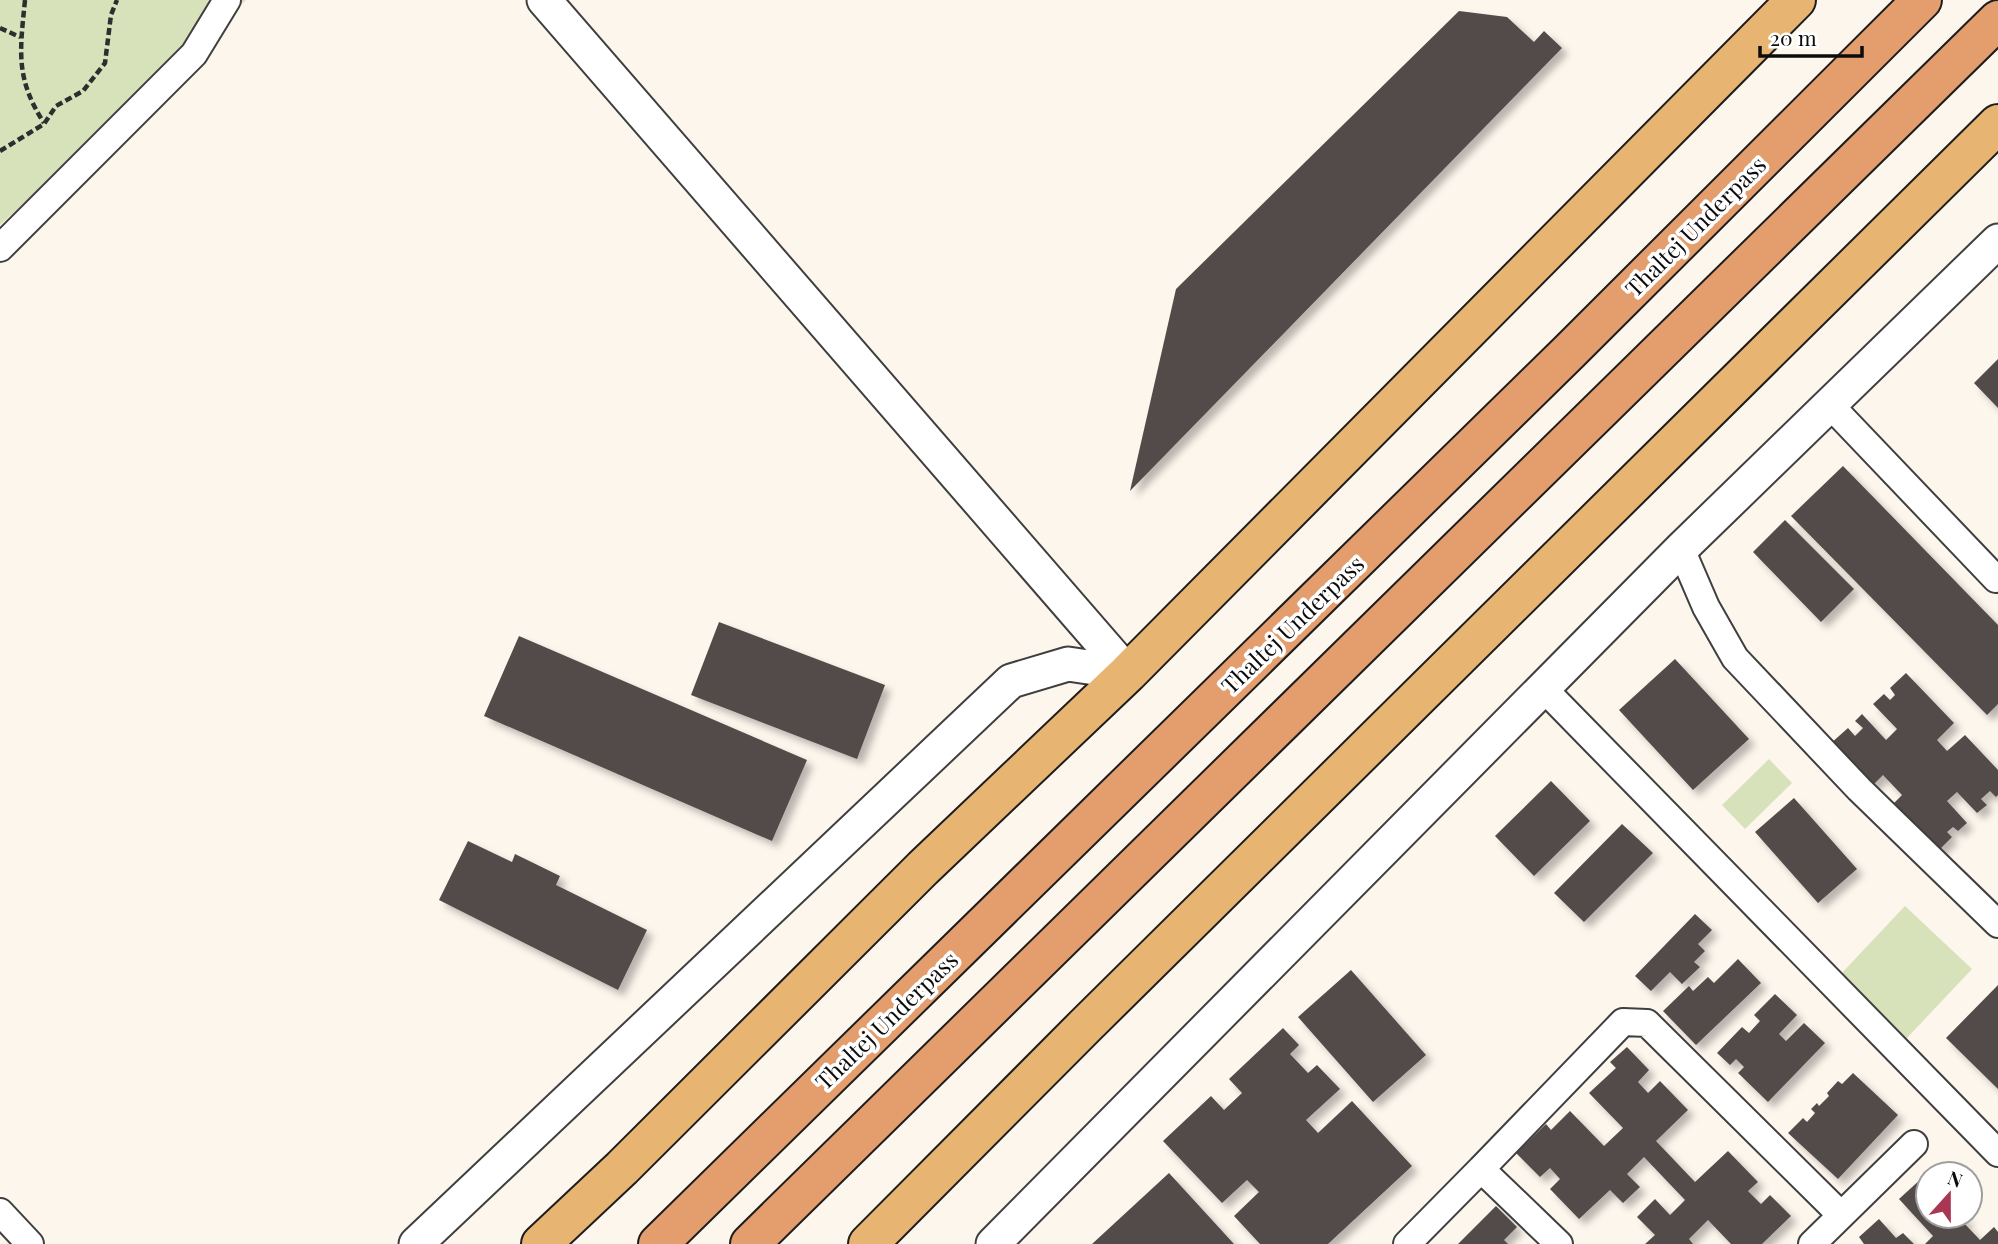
<svg xmlns="http://www.w3.org/2000/svg" width="1998" height="1244" font-family="'Playfair Display',serif">
<style>
.green{fill:#d7e2bb}
.building{fill:#534b49;filter:url(#shadow)}
.lines{fill:none;stroke-linecap:round;stroke-linejoin:round}
.minor-casing{stroke:#3f3f3f;stroke-width:30}
.tertiary-casing{stroke:#3f3f3f;stroke-width:37}
.primary-casing{stroke:#1d1d1d;stroke-width:42}
.trunk-casing{stroke:#1d1d1d;stroke-width:42}
.path{stroke:#2e2e2e;stroke-width:4.5;stroke-dasharray:7 3.5;stroke-linecap:butt}
.minor{stroke:#fff;stroke-width:26}
.tertiary{stroke:#fff;stroke-width:33}
.primary{stroke:#e7b472;stroke-width:38}
.trunk{stroke:#e49d6c;stroke-width:38}
.labels{text-anchor:middle;dominant-baseline:central;stroke-width:7;stroke-linejoin:round;paint-order:stroke}
.street-label{font-size:23px;fill:#0c0c0c;stroke:#fff}
</style>
<defs>
<filter id="shadow"><feDropShadow dx="6" dy="6" stdDeviation="3.5" flood-color="#0004"/></filter>
</defs>
<rect width="100%" height="100%" fill="#fdf6ed"/>
<!-- green -->
<path class="green" d="M0,0H246L0,225Z
M1769,759L1792,783L1745,829L1722,805Z
M1905,906L1972,969L1906,1039L1839,976Z"/>
<!-- building -->
<path class="building" d="M1459,11L1507,17L1534,42L1544,31L1562,48L1130,491L1176,289Z
M1998,359V408L1974,383Z
M1843,466L1998,625V704L1987,715L1791,516Z
M1785,520L1854,589L1821,622L1753,552Z
M719,622L885,685L857,759L691,695Z
M519,636L807,760L772,841L484,716Z
M1675,659L1749,739L1693,790L1619,710Z
M1906,673L1954,723L1937,740L1947,751L1965,735L1998,770V795L1996,797L1990,791L1981,799L1987,805L1977,813L1957,792L1947,801L1967,823L1958,831L1953,827L1947,832L1952,837L1937,852L1892,805L1902,795L1883,775L1871,787L1830,744L1848,728L1855,736L1863,728L1855,721L1862,714L1886,740L1897,729L1873,704L1884,694L1890,700L1895,695L1890,688Z
M1551,781L1590,821L1534,876L1495,836Z
M1794,798L1857,869L1818,903L1755,832Z
M1622,824L1653,853L1584,922L1554,893Z
M468,841L512,862L515,854L560,876L556,885L647,930L618,990L439,900Z
M1695,914L1712,930L1698,944L1705,951L1694,962L1700,967L1682,984L1670,972L1651,991L1635,976Z
M1738,959L1761,983L1696,1045L1663,1011L1689,986L1693,991L1708,977L1714,983Z
M1351,970L1426,1055L1373,1102L1298,1017Z
M1998,985V1089L1946,1038Z
M1775,994L1797,1015L1779,1034L1786,1041L1804,1023L1825,1043L1768,1102L1738,1073L1744,1067L1736,1059L1730,1065L1717,1053L1742,1027L1749,1033L1760,1021L1754,1015Z
M1283,1028L1299,1045L1290,1054L1308,1073L1317,1065L1340,1089L1306,1120L1318,1133L1352,1101L1412,1166L1328,1244H1260L1234,1216L1259,1192L1247,1180L1222,1203L1163,1141L1211,1096L1224,1110L1242,1093L1229,1079Z
M1627,1047L1649,1070L1638,1082L1648,1093L1660,1081L1688,1110L1656,1141L1695,1182L1728,1151L1758,1182L1748,1191L1761,1204L1770,1195L1791,1216L1762,1244H1731L1708,1220L1689,1239L1693,1244H1645L1655,1235L1637,1217L1655,1199L1670,1215L1685,1200L1644,1157L1627,1174L1640,1187L1623,1203L1610,1190L1579,1219L1550,1189L1560,1179L1550,1168L1540,1177L1516,1153L1546,1124L1551,1130L1570,1111L1604,1146L1623,1128L1589,1093L1616,1068L1610,1062Z
M1853,1073L1898,1115L1838,1179L1788,1133L1803,1118L1807,1122L1815,1113L1811,1109L1817,1103L1819,1106L1829,1096L1827,1093L1838,1081L1842,1084Z
M1169,1173L1234,1244H1092Z
M1922,1178L1928,1185V1216H1969L1963,1222L1980,1240L1994,1227L1998,1232V1244H1925L1933,1236L1899,1199Z
M1496,1206L1517,1227L1504,1240L1508,1244H1458Z
M1879,1219L1896,1238L1903,1233L1914,1244H1864L1859,1237Z"/>
<g class="lines">
<!-- minor casing -->
<g class="minor-casing">
<path id="minor" d="M0,248L194,54L227,0
M1830,405L1996,579
M1681,549L1706,607L1735,658L1859,789L1998,924
M1543,688L1998,1153
M1481,1169L1623,1022L1647,1023L1841,1215
M0,1212L30,1244
M1407,1244L1481,1169L1559,1244
M1812,1244L1914,1144"/>
</g>
<!-- tertiary casing -->
<g class="tertiary-casing">
<path id="tertiary" d="M544,0L1128,673
M416,1244L1011,681L1068,664L1128,673
M993,1244L1681,549L1998,241"/>
</g>
<!-- primary casing -->
<g class="primary-casing">
<path id="primary" d="M541,1244L622,1168L923,868L1128,673L1796,0
M868,1244L1085,1026L1998,124"/>
</g>
<!-- trunk casing -->
<g class="trunk-casing">
<path id="trunk" d="M658,1244L1569,352L1922,0
M750,1244L1998,20"/>
</g>
<!-- path -->
<path class="path" d="M25,0C20,51 15,78 44,123
M0,28L20,37
M0,151L44,124L56,106L83,91L105,63L111,15L117,0"/>
<!-- minor -->
<use href="#minor" class="minor"/>
<!-- tertiary -->
<use href="#tertiary" class="tertiary"/>
<!-- primary -->
<use href="#primary" class="primary"/>
<!-- trunk -->
<use href="#trunk" class="trunk"/>
</g>
<g class="labels">
<!-- street labels -->
<g class="street-label">
<text transform="translate(1695 226) rotate(-45)">Thaltej Underpass</text>
<text transform="translate(1292 624) rotate(-44)">Thaltej Underpass</text>
<text transform="translate(886 1020) rotate(-44)">Thaltej Underpass</text>
</g>
</g>
<!-- north arrow -->
<g transform="translate(1949 1195) rotate(21)"><circle r="33" fill="#ffffff" stroke="#9e9e9e" stroke-width="2"/>
<path d="M0-5L12 26L0 18L-12 26Z" fill="#a93652"/>
<text y="-10" font-size="19" font-weight="bold" text-anchor="middle" fill="#0c0c0c">N</text>
</g>
<!-- scale -->
<path d="M1760 46v10h102v-10" fill="none" stroke="#0c0c0c" stroke-width="3.5"/>
<text x="1770" y="46" font-size="21" fill="#0c0c0c" stroke="#ffffff" stroke-width="5" paint-order="stroke">20 m</text>
</svg>
